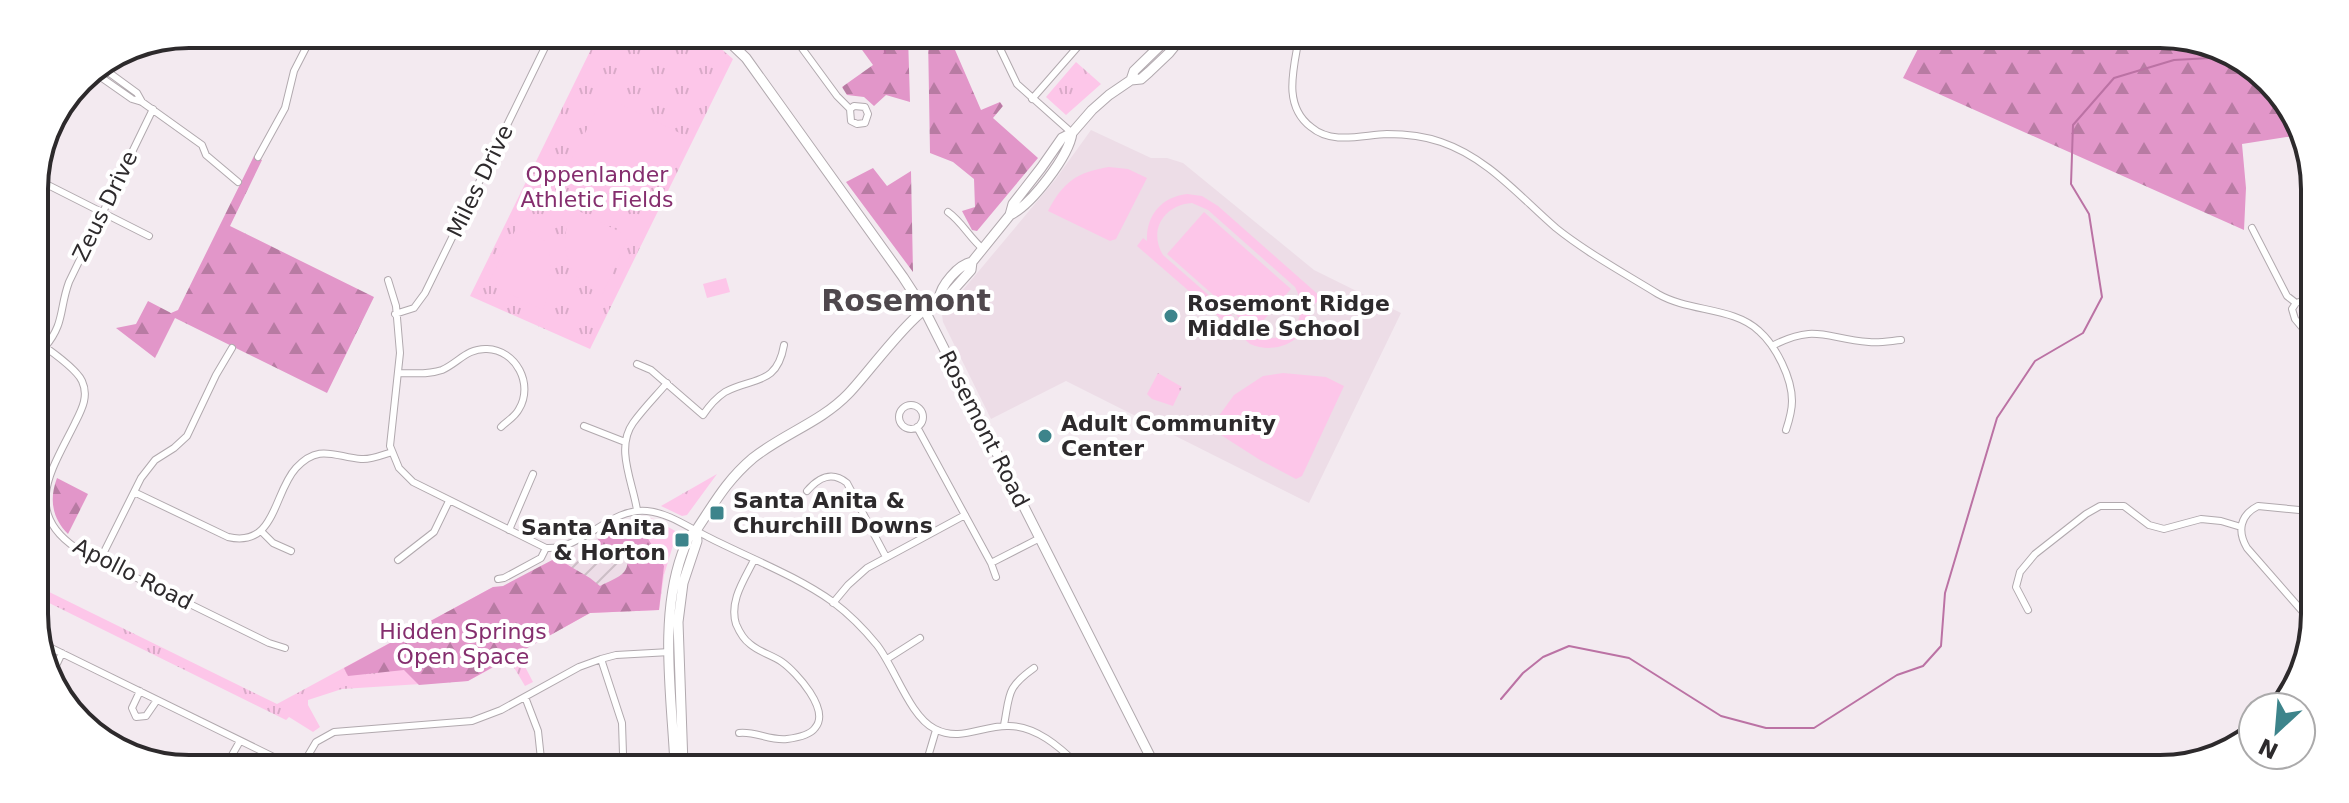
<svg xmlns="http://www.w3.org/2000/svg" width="2349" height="803" font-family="'DejaVu Sans',sans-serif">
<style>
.built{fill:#eddde7}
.industrial{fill:url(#industrial-furrows)}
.grass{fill:url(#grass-tufts)}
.forest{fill:url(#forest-firs)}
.pitch{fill:#fdc6e9;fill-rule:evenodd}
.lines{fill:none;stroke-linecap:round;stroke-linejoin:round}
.stream{stroke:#bb72a4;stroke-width:2}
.minor-casing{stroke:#b1a9ae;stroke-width:8}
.secondary-casing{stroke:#b1a9ae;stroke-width:11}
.minor{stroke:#fff;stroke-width:6}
.secondary{stroke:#fff;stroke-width:9}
.poi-dot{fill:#3d848b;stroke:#fff;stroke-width:3}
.labels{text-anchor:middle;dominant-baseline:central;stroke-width:8;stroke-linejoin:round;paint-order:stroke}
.park-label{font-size:22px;fill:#852e6e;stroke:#fff}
.street-label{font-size:22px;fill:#2d2a2c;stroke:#fff}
.poi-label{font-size:22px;font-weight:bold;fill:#2d2a2c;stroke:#fff;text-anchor:start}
.district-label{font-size:30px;font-weight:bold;fill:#4f484d;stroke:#fff}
.rim{fill:none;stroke:#2d2a2c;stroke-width:4}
</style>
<defs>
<pattern id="industrial-furrows" width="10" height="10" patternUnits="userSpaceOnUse" patternTransform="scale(2)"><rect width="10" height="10" fill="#eddde7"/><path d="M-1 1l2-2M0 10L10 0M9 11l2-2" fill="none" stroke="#ccbec6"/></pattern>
<pattern id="grass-tufts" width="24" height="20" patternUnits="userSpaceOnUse" patternTransform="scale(2)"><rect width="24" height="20" fill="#fdc6e9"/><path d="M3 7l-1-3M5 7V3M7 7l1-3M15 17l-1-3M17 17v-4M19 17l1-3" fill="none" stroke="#d9aac8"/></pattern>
<pattern id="forest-firs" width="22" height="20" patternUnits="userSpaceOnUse" patternTransform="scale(2)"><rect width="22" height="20" fill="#e296c9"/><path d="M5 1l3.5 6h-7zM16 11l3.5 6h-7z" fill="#b87ba3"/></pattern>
</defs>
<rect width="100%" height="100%" fill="#f3eaf0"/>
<!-- built -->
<path class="built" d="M1091,130L1151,158H1167L1183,163L1314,270L1401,313L1309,503L1066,381L991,419L943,322L942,315L1055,180Z"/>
<!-- industrial -->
<path class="industrial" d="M632,519L660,570L591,607L564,556Z"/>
<!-- grass -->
<path class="grass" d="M598,35H705L733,59L590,349L470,296Z
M1076,62L1101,84L1066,115L1046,97Z
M1158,373L1182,387L1173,406L1152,399L1147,394Z
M717,474L687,515L682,516L661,506Z
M643,517L654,519L677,532L664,575L659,610L590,613L518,653L533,682L525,686L509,659L468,681L342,689L308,700V705L320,727L313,732L289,717L286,720L37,597V586L277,704L493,587L501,590L564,556L591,606L659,570L632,519Z"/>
<!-- forest -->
<path class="forest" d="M852,36H908L910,102L886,95L874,106L864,97L847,95L842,87L873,65Z
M928,36H949L981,110L1000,102L1003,106L993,118L1038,158L977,231L972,230L962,211L975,207L974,179L953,162L930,153Z
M1923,39H2200L2276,87L2300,135L2242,144L2246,188L2244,230L1903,78Z
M254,156L262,160L230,226L374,297L327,393L175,318L155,358L116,328L136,324L148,301L171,313L178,310Z
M873,168L887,186L911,171L913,272L846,182Z
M57,478L88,494L68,534C52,518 49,499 57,478Z
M630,523H636L643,530L664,566L659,610L590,613L468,681L419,685L404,670L348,676L344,668L493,587L503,586L556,558L590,578L600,586C607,582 619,578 624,572C636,556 613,546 602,547L597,541L599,538Z"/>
<!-- pitch -->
<path class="pitch" d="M604,96L692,139C678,165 664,177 642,195L600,193L560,182Z
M1109,167L1128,169L1147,178L1116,239L1110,241L1048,211C1063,182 1077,172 1109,167Z
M1187,194L1202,196L1218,206L1321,297L1315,304L1311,302C1313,336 1281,357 1250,344L1137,246L1143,238L1147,241C1146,216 1161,197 1187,194ZM1192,203L1208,210L1295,287C1312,319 1288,348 1254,335L1163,255C1148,230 1164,205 1192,203Z
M573,208L626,235L627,240L602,295C565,278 557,244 573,208Z
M1204,212L1291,289L1254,331L1167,254Z
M518,225C527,230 540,234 546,243C555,257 548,295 543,310L492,285L490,279Z
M726,278L730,292L707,298L703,284Z
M1283,373L1326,377L1344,386L1302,476L1296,479L1260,460L1210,428L1234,395L1263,376Z"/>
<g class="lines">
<!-- stream -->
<path class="stream" d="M884,36L885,53
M1501,699L1523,673L1543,657L1569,646L1629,658L1721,716L1766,728H1814L1897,675L1923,666L1941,646L1945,593L1997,418L2035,361L2083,333L2102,297L2089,214L2071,184L2073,125L2114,78L2174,60L2228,57"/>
<!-- minor casing -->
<g class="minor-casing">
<path id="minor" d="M793,36L837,96L850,109L851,121L857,124L865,123L868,114L865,107L854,106L850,109
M994,36L1017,84L1072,133
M1299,37C1294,68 1282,105 1311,127C1332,145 1362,135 1387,134C1405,134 1424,136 1441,142C1488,158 1519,196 1556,228C1587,253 1624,273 1658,294C1689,312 1734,307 1759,331C1776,346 1792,378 1792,401C1792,410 1789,421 1786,430
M100,66L137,93L142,102
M92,71L132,99L142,102L202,145L206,155L238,182
M1032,99L1081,43L1091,36
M258,157L285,108L294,71L313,34
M46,184L149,236
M948,212C962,222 969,237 983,249
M2252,228L2287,296L2296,303
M388,280L396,306L400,353L390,446L399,468L413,482L546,548C583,550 610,507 647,511C669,513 689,528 708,537C749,558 797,576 833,602C849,614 864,629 877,645C895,668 910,717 935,729C960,742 981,726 1007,726C1035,725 1060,747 1079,766
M2296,303L2292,309L2295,319L2311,338
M2296,303L2302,301L2311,302
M395,314L414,308L425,293L551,35
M35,340C48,349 76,368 82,381C89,396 82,409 75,423C53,468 21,511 76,548L269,643L285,648
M1772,346C1816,323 1826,339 1869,342C1880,343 1890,341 1901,340
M45,347C65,323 59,309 69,282L153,109
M637,364L651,370L703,415C709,406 716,398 725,392C753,377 777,386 784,345
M398,373C413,373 428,375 442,370C458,363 467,348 487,349C516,350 534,384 519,409C515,417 507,421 501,427
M899 417a12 12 0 1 1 24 0a12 12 0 1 1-24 0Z
M584,426L625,442
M917,427L991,563L996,577
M807,491C819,477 832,471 847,483L886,557
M134,492L228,537C276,548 273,493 296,468C319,443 335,457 361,459C371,460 382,455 392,452
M637,510C633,483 615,448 633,423C643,409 656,396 667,383
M509,530L533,474
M261,531L273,543L291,551
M100,560L141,478L155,460L174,448L187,436L216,375L232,348
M398,560L434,532L449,501
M991,563L1040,538
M498,579L504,578L541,558L546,548
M833,603L848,585L867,568L965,515
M2028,610L2016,587L2020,572L2035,554L2086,514L2100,506H2124L2149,525L2164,529L2201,519L2221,521L2241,527
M2310,620L2247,548C2237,531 2240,515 2258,506L2310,511
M37,641L288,764
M601,659L622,723L623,754
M887,659L920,638
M52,674L62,653
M140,691L132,708L136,717L146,716L157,700
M525,697L538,731L541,759
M1004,725C1010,694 1006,688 1034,668
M739,733C755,731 770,741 787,739C795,738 810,735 815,728C831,710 796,672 782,662C772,655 759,652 750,644C743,639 739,631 736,624C729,601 744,580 754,560
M227,764L240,741
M303,764L316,742L334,732L472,721L501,710L579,667L601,659L616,655L670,652
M928,766V757L936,730"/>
</g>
<!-- secondary casing -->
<g class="secondary-casing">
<path id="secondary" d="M722,35L746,58L903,277L925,311L1155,766
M1131,80L1134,71L1169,37
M1010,215C1031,205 1069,156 1072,133
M939,299C941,285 958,265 972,262
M675,765C672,698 659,619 682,554C684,549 686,542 689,537C691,534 695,532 697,529C715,502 727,480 753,458C783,434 821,422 848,394C868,374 920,300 946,298L971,270L972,262L1010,215L1013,204L1041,168L1062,138L1072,133L1092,110L1109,95L1131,80L1141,79L1149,72L1169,53L1182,37
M683,765L678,622L683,583L697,541L696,531"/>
</g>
<!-- minor -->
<use href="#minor" class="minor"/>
<!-- secondary -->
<use href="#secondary" class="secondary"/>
</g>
<!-- markers -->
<g class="poi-dot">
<circle cx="1171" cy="316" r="8"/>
<circle cx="1045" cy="436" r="8"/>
<rect x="709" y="505" width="16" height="16" rx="4"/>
<rect x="674" y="532" width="16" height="16" rx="4"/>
</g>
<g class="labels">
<!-- park labels -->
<g class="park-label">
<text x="597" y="174">Oppenlander<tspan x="597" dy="25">Athletic Fields</tspan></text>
<text x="463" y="631">Hidden Springs<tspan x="463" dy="25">Open Space</tspan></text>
</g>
<!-- street labels -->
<g class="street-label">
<text transform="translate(480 181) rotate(-64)">Miles Drive</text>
<text transform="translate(105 206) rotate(-64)">Zeus Drive</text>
<text transform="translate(984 429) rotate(63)">Rosemont Road</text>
<text transform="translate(133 574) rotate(27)">Apollo Road</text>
</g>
<!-- poi labels -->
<g class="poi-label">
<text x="1187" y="303">Rosemont Ridge<tspan x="1187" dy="25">Middle School</tspan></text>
<text x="1061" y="423">Adult Community<tspan x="1061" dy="25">Center</tspan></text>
<text x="733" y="500">Santa Anita &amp;<tspan x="733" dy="25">Churchill Downs</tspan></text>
<text x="666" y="527" text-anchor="end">Santa Anita<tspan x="666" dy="25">&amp; Horton</tspan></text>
</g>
<!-- district labels -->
<g class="district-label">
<text x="906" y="300">Rosemont</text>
</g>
</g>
<!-- crop -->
<path d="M0 0H2349V803H0ZM189 48H2160A141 141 0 0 1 2301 189V614A141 141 0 0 1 2160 755H189A141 141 0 0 1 48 614V189A141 141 0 0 1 189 48Z" fill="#fff" fill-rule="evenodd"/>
<path class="rim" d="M189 48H2160A141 141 0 0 1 2301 189V614A141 141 0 0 1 2160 755H189A141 141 0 0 1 48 614V189A141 141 0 0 1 189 48Z"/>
<!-- north arrow -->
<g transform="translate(2277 731) rotate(206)"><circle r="38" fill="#ffffff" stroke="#abaaab" stroke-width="2"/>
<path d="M0-6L14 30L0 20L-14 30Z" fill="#3d848b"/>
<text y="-12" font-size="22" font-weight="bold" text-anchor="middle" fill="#2d2a2c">N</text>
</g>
</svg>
